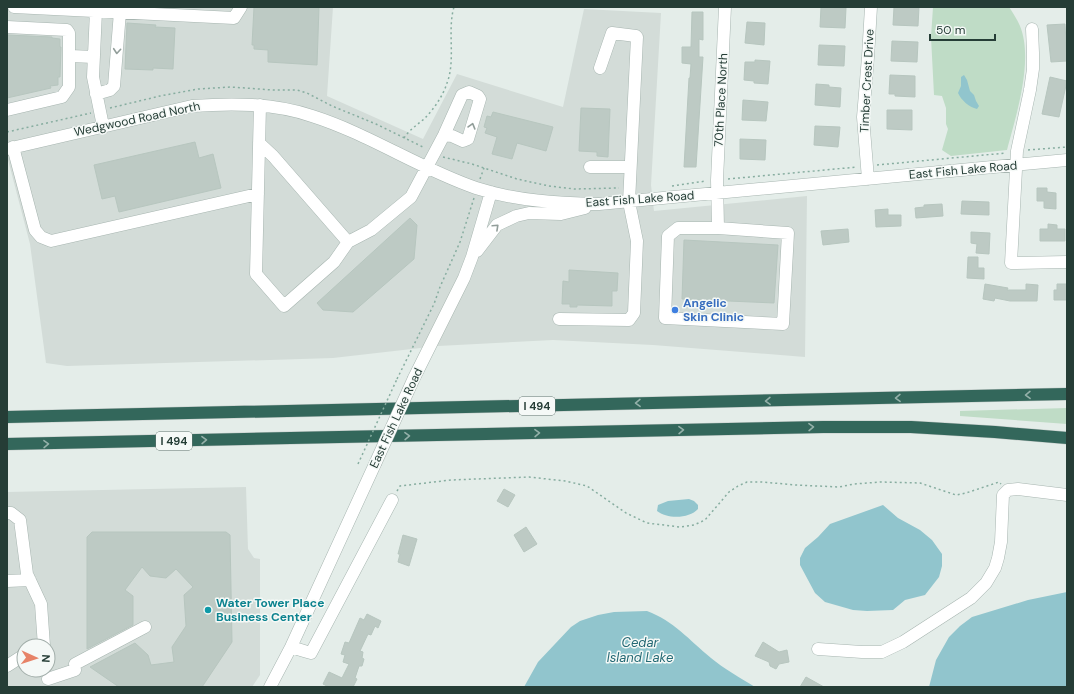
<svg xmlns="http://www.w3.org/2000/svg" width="1074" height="694" font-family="'DM Sans',sans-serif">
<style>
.built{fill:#d3dcd8;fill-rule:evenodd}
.green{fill:#bfdcc6}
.water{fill:#91c5cd}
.building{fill:#bdcac4;stroke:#b7c6bf}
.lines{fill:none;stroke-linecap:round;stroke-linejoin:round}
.minor-casing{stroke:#a7b5b0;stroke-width:13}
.highway-casing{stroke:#c2c9c7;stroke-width:13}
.path{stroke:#87ada0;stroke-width:1.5;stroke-dasharray:2 3;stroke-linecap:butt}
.minor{stroke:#fff;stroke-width:12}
.highway{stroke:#33675b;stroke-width:12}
.minor-bridge-casing{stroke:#a7b5b0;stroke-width:13;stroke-linecap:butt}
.path-bridge{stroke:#87ada0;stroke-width:1.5;stroke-dasharray:2 3;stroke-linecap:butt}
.minor-bridge{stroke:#fff;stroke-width:12}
.oneway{stroke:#929e9a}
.oneway2{stroke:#94b0a9}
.shop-dot{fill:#3f7fe0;stroke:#f5f9f7;stroke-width:1.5}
.culture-dot{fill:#0f9aa8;stroke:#f5f9f7;stroke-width:1.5}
.labels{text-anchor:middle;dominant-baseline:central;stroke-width:3;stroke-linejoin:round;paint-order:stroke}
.shield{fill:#f5f9f7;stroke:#637570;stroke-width:1}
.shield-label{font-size:11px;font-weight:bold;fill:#253d36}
.street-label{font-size:12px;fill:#253d36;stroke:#f5f9f7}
.shop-label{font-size:12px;font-weight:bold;fill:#366cbe;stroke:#f5f9f7;text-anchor:start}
.culture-label{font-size:12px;font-weight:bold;fill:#0d838f;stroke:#f5f9f7;text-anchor:start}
.water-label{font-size:13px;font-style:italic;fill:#246974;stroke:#f5f9f7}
</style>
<rect width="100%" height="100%" fill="#e4ede9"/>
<!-- built -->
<path class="built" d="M7,7H333L327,96L423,139L457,74L563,107L584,9L661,13L651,185L654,211L807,196L805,357L653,345L553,340L438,346L333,358L67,366L46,363L30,244L7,156Z
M246,487L248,549L254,558L260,559V675L252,687H7V492ZM24,646H48V670H24Z"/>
<!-- green -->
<path class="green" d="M933,7H1009C1013,13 1017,19 1020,26C1034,60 1016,116 1007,150L951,156L942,150L948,129L946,124V108L942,96L934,95L931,37Z
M1067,408V424L960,416V411Z"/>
<!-- water -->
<path class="water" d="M964,75L967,80L970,91L974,95L976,101L979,106L977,109C969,107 961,100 958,93L961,86V77Z
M689,499L694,501L698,505V509C689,519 667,519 657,511L658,505L668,501Z
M883,505L898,518L920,530L932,540L942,554V566L939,577L925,595L905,600L893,610L867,611L853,610L825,602L815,593L800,565V558L805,548L818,537L830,524Z
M1067,592V687H929L936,660L949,637L960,626L972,617L1028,600Z
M647,611C674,621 689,640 711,658C723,668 742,679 755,687H524L538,662L571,627L580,621L598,615L614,612Z"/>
<!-- building -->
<path class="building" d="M254,7H319L317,65L268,62V50L254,49V45H252Z
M821,7L846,8L845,28L820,27Z
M894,7H919L918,26L893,25Z
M692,12H703V40L699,39V57H703L696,167H684L689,78H690L691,64L682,63V47H691Z
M747,22L765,23L764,45L745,43Z
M127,23L156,25L155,27L175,28L173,69L153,68V70L125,69Z
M1065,24L1067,61L1051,62L1047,25Z
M7,35L52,37V38L60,39V47H61L60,77H58V85L50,86L51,88L7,98Z
M892,41L918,42L917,62L891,61Z
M819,45L845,46L844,66L818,65Z
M755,60L770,61L768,84L754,83V81L744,80L745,62H755Z
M890,75L915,76V97L895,96V94H889Z
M1050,77L1067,81L1059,117L1042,114Z
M816,84L829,85V87L841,88L840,107L815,105Z
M743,100L768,102L766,121L742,120Z
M581,108L610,109L608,157L597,156V152L579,151Z
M887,110H912V130L887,129Z
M493,112L553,127L546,151L517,143L512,159L492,154L497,137L485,133L487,128L484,127L487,116L491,117Z
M815,126L840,127L838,147L814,145Z
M740,139L766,140L765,160L740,159Z
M195,142L199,158L213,154L221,188L119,212L115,196L102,199L94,165Z
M1037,188H1047V192L1056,193V209L1044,208V201H1037Z
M962,201L989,202V215L961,214Z
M942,204L943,216L916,218L915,208L924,207V205Z
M888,209V215H901V226L876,227L875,210Z
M410,218L417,225L414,259L353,312L323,310L317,303Z
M1048,224L1057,225V229H1065V241H1040V229H1048Z
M848,229L849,242L823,245L821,231Z
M971,232L990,233L989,254L976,253L977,244L971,243Z
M684,240L778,245L774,303L682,299Z
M968,257H978V268H984V279L967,278Z
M569,270L618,273L617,291H612V306L577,305V307H570V304H562L563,281L569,282Z
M985,284L1008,288L1007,290H1026V284L1038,285L1037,301H1010L995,298L994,301L983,299Z
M1057,284H1067V300H1054V290H1057Z
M504,489L515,495L508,507L497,501Z
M526,527L537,544L524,552L514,535Z
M92,532H226L230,535L232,642L202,687H119L90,667L135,643L148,655L151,665L174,662L172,647L186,626L184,595L193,587L176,569L166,578L150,576L142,567L125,590L133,596V625L87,649V537Z
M403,535L417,539L409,566L398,562L400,554H398Z
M367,614L381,621L378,628L375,626L371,635L368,634L360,651L363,652L362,658L364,659L362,666H359L355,678L357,679L353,687H329L323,684L329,672L342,678L349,664L343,662L345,655L341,654L345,642L349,643L360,618L364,620Z
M763,642L779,652L787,650L789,662L779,664L776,669L770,666L769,662L755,656Z
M806,677L824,687H800Z"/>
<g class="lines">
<!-- minor casing -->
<g class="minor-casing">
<path id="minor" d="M14,7L234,18L241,7
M96,11L93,77L103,126
M7,27L67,30L69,33V87L62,97L7,110
M1032,29L1033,53V69L1030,90L1017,151L1011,263L1067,262
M70,56L94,57
M96,94L110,90L114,86L120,12
M260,105L256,274L284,306L334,262L348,242L371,230L411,197L444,135L462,95L469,92L478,96L480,99L468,139L463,141L452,136L444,135
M259,143L273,156L348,242
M13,147L35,230L41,237L51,241L258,194
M7,149L192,106C232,103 273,103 312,116C369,134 420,169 476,188C516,201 558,203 599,204L1067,160
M590,167H630
M868,179L863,117L868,57L871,7
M718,228H678L668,236L665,318L783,324L788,233L718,228L717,180L725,7
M477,251L497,225L516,216L529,213L561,214L585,208
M559,319L629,320L634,313L637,241L629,202L637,37L636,36L612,33L600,68
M414,378L464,278L472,257L491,192
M7,513H11L20,520L27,574L41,604L44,646
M7,581L30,580
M291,647L304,651L311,653L392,500
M818,649L862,652H882L903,642L971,598L986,583L995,568L998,558L1001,542L1003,495L1008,490L1018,489L1067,495
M75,664L145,627
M7,666L24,655
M48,679L75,670
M270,687L291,647L375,464"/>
</g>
<!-- highway casing -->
<g class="highway-casing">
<path id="highway" d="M7,417L1067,394
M7,444L823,427H911L995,432L1067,438"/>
</g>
<!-- path -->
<path class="path" d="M110,108L160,96L198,89L231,87L273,90H297L307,93L332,106L376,124L425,148
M7,132L91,113
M404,138C409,130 417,125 424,119C434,109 443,96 447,83C456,60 447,30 454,7
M1028,150L1067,147
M443,157L472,164L517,179L549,186L574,189L619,188
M877,165L1006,153
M480,179L484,168
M728,179L857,167
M672,186L706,181
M397,379L434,304L440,287L460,242L474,198
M397,491L400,486L451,480L529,477L565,481L587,486L626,513L647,523L680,527L694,525L705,520L729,492L738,486L747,482H762L796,485L839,487L854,484L880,482L920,483L956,495L966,493L999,482L1001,484"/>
<!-- minor -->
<use href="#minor" class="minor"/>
<!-- highway -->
<use href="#highway" class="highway"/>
<!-- minor-bridge casing -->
<g class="minor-bridge-casing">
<path id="minor-bridge" d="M375,464L414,378"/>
</g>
<!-- path-bridge -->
<path class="path-bridge" d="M358,464L397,379"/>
<!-- minor-bridge -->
<use href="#minor-bridge" class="minor-bridge"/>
</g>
<!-- one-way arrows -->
<defs><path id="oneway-chevron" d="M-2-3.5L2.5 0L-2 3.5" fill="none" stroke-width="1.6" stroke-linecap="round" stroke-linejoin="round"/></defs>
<g class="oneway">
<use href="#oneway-chevron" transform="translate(117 51) rotate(95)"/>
<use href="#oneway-chevron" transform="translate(472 126) rotate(-74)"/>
<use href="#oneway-chevron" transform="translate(496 227) rotate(-43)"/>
</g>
<g class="oneway2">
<use href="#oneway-chevron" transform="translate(1028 395) rotate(179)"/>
<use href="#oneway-chevron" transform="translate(898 398) rotate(179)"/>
<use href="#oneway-chevron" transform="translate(768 401) rotate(179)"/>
<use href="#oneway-chevron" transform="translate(638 403) rotate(179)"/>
<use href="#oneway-chevron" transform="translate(811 427) rotate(-1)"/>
<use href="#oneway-chevron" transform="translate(681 430) rotate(-1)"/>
<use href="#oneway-chevron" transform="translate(537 433) rotate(-1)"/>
<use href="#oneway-chevron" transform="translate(407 436) rotate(-1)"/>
<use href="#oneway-chevron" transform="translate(204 440) rotate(-1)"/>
<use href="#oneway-chevron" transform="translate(46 444) rotate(-1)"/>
</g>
<!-- markers -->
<circle class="shop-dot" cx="675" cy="310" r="4"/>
<circle class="culture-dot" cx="208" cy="610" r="4"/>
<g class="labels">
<!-- shield labels -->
<g class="shield">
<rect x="519" y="397" width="36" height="18" rx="3"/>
<rect x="156" y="432" width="36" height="18" rx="3"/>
</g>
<g class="shield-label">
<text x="537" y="406">I 494</text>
<text x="174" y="441">I 494</text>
</g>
<!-- street labels -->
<g class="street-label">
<text transform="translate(867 81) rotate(-87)">Timber Crest Drive</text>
<text transform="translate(721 100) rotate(-87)">70th Place North</text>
<text transform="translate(137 119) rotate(-12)">Wedgwood Road North</text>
<text transform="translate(963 170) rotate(-5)">East Fish Lake Road</text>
<text transform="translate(640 199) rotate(-4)">East Fish Lake Road</text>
<text transform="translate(396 418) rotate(-65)">East Fish Lake Road</text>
</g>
<!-- shop labels -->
<g class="shop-label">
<text x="683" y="303">Angelic<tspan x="683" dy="14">Skin Clinic</tspan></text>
</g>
<!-- culture labels -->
<g class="culture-label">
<text x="216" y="603">Water Tower Place<tspan x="216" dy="14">Business Center</tspan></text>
</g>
<!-- water labels -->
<g class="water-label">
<text x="640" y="642">Cedar<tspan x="640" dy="15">Island Lake</tspan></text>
</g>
</g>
<!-- border -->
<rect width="1074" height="694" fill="none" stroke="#253d36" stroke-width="16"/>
<!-- north arrow -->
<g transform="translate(36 658) rotate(93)"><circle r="19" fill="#f5f9f7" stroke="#a2aeaa"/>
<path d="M0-3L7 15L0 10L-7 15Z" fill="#e78368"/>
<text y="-6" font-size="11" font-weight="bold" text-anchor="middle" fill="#253d36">N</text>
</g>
<!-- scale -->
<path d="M930 34v6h65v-6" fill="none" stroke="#253d36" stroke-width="2"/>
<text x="936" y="34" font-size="12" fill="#253d36" stroke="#f5f9f7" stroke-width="3" paint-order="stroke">50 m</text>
</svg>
